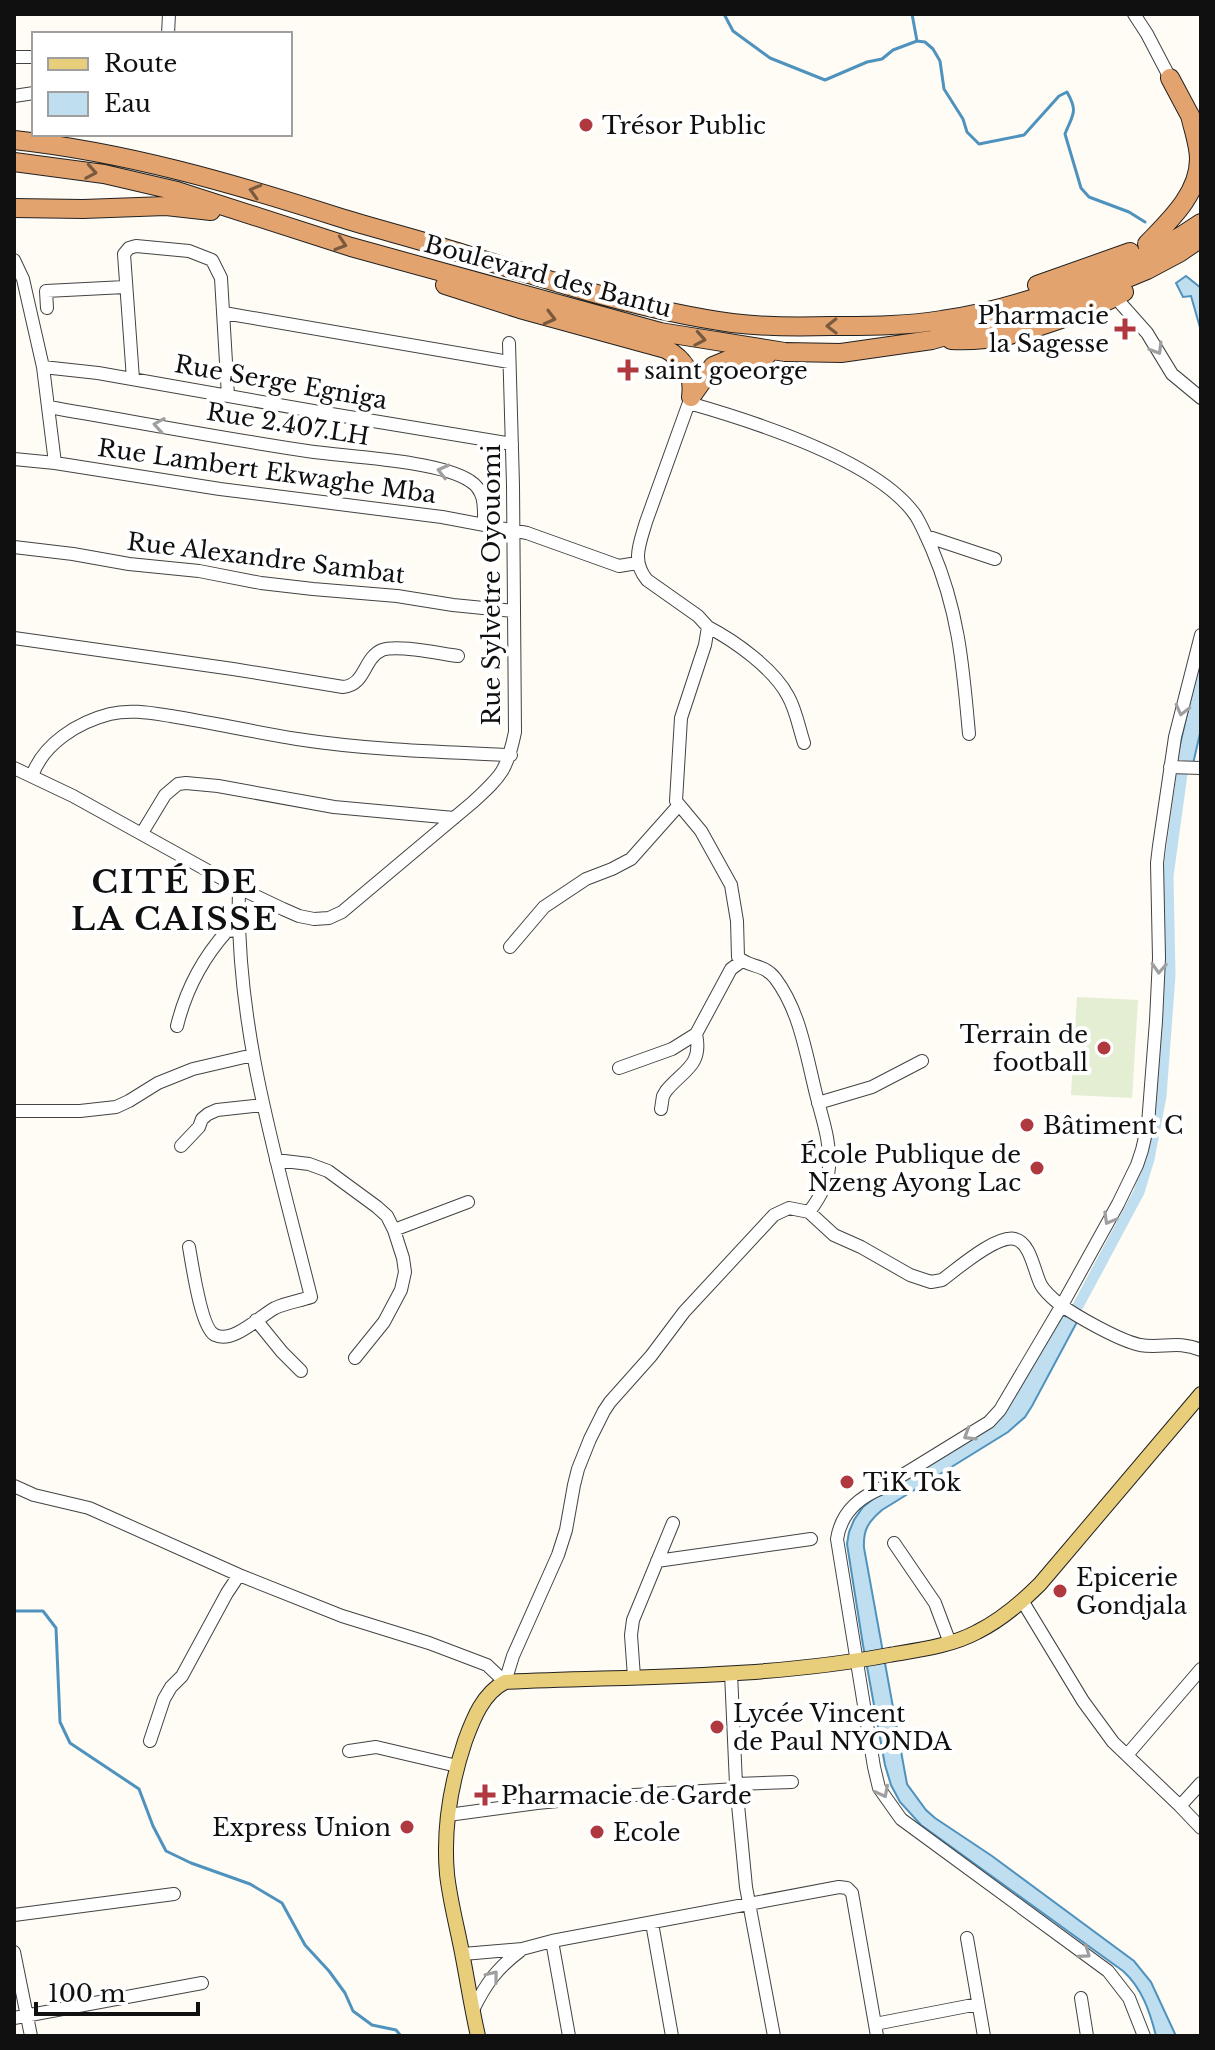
<svg xmlns="http://www.w3.org/2000/svg" width="1215" height="2050" font-family="'Libre Baskerville',serif">
<style>
.pitch{fill:#e4eed2}
.water{fill:#bfdeef;stroke:#4f92be;stroke-width:2}
.lines{fill:none;stroke-linecap:round;stroke-linejoin:round}
.stream{stroke:#4f92be;stroke-width:3}
.canal{stroke:#bfdeef;stroke-width:11}
.minor-casing{stroke:#434343;stroke-width:14}
.major-casing{stroke:#212121;stroke-width:16}
.highway-casing{stroke:#212121;stroke-width:20}
.minor{stroke:#fff;stroke-width:12}
.major{stroke:#e8cd7b;stroke-width:14}
.highway{stroke:#e3a36e;stroke-width:18}
.oneway{stroke:#7a5a3f}
.oneway2{stroke:#9f9f9f}
.poi-dot{fill:#b0383f;stroke:#fff;stroke-width:3}
.labels{text-anchor:middle;dominant-baseline:central;stroke-width:8;stroke-linejoin:round;paint-order:stroke}
.poi-label{font-size:24px;fill:#101010;stroke:#fff;text-anchor:start}
.street-label{font-size:24px;fill:#101010;stroke:#fff}
.district-label{font-size:32px;font-weight:bold;letter-spacing:2px;fill:#101010;stroke:#fff}
</style>
<rect width="100%" height="100%" fill="#fefcf5"/>
<!-- pitch -->
<path class="pitch" d="M1077,997L1138,1000L1132,1098L1071,1095Z"/>
<!-- water -->
<path class="water" d="M1186,276L1201,288V331L1191,296L1183,297L1176,283Z
M1201,654V729L1193,764L1175,766Z
M1063,1315L1077,1322L1032,1406L1025,1417L1008,1432L882,1510C868,1522 863,1530 864,1548L907,1784L926,1810L935,1818L992,1856L1134,1961L1151,1982L1176,2036H1156C1150,2012 1142,1988 1123,1971L921,1825L900,1802L891,1785L885,1765L863,1645L847,1544L849,1532L854,1520L863,1507L891,1485L996,1421Z"/>
<g class="lines">
<!-- stream -->
<path class="stream" d="M724,14L733,31L770,58L825,80L867,62L882,59L893,50L917,41L925,42L933,49L940,61L944,89L963,119L967,132L979,144L1024,135L1059,96L1067,92C1079,113 1072,115 1065,134L1081,188L1089,197L1129,212L1145,222
M912,14L917,41
M14,1611H43L56,1628L60,1722L70,1743L139,1789L153,1826L166,1851L191,1863L250,1884L282,1903L305,1945L329,1971L345,1993L353,2011L372,2025L396,2030L401,2036"/>
<!-- canal -->
<path class="canal" d="M1071,1319L1139,1192L1149,1159L1161,1096L1170,975L1168,876L1182,774"/>
<!-- minor casing -->
<g class="minor-casing">
<path id="minor" d="M1134,14L1147,34L1170,78
M168,34L169,14
M14,57H34
M14,96L34,93
M14,260L23,279L43,367L55,463
M1115,297L1147,333L1172,374L1201,398
M47,308L46,291L125,287
M224,313L509,362
M43,367L98,373L319,412L512,444
M133,379L124,254L129,248L136,246L189,251L212,260L221,278L228,396
M691,397L646,522C640,543 631,561 647,580L698,616L708,627L705,645L681,718L676,801L701,831L731,885L737,921L738,957C749,968 763,963 775,978C800,1011 806,1054 816,1094C822,1118 831,1142 829,1167C828,1184 819,1199 809,1212
M689,403C752,421 879,461 916,516C922,526 927,538 932,549C959,612 963,667 969,734
M48,407C137,422 225,439 314,452C352,457 441,461 470,481C486,491 484,508 484,525
M14,459L55,463L220,489L442,517L527,533L619,566L637,563
M926,536L995,559
M14,547L73,554L129,564L199,571L261,583L313,589L397,596L453,605L514,611
M708,627C735,641 774,669 788,696C796,710 799,728 804,743
M14,638L233,669L343,687C366,685 363,658 382,650C398,644 441,654 458,656
M1170,767L1201,768
M14,768L73,796L239,888L283,909L299,916L314,919L329,918L342,912L473,802C501,776 507,771 515,732L513,485L509,343
M32,776C43,744 78,722 110,714C130,709 151,713 171,716C213,723 255,732 297,739C368,750 439,752 511,755
M142,833L165,795L178,784L186,783L218,786L334,807L454,818
M510,947L544,907L586,879L612,869L631,859L679,805
M177,1026C186,989 202,959 227,931L238,930
M619,1068L672,1049L696,1034
M818,1103L872,1087L922,1061
M661,1109L663,1096L666,1091C683,1070 703,1066 696,1034L731,969L742,961
M14,1111H80L116,1107L129,1101L158,1083L193,1069L253,1055
M181,1146L199,1127L202,1119L208,1114L217,1110L263,1105
M276,1160L309,1164L328,1171L377,1207L387,1216L394,1230L403,1258L405,1272L401,1290L384,1322L355,1358
M394,1230L468,1202
M189,1247C192,1263 201,1329 215,1335C233,1344 260,1316 275,1308C286,1303 299,1301 311,1297C278,1163 235,1028 239,888
M256,1320L282,1352L301,1371
M14,1486L34,1495L89,1508L239,1575L342,1616L429,1643L487,1665L505,1682L513,1656L558,1555L566,1530L574,1485L578,1469L590,1439L604,1411L610,1402L651,1356L684,1312L774,1215L789,1208L809,1212L834,1235L861,1247L910,1275L931,1282L942,1280C957,1269 997,1234 1015,1239C1031,1243 1034,1272 1041,1285C1045,1292 1052,1298 1058,1303C1076,1316 1118,1340 1140,1345C1162,1349 1177,1340 1201,1350
M894,1543L935,1603L950,1643
M657,1561L811,1539
M1023,1602L1083,1701L1113,1742L1180,1806L1201,1828
M731,1673L736,1784L746,1887L774,2036
M634,1677L631,1635L633,1620L673,1523
M150,1741L164,1699L171,1687L182,1676L227,1593L239,1575
M349,1751L376,1747L457,1766
M1127,1755L1201,1669
M736,1784L792,1782
M1180,1806L1201,1783
M448,1815L537,1803L600,1797L737,1789
M14,1915L174,1894
M652,1923L672,2036
M967,1938L984,2036
M552,1941L569,2036
M14,1952L31,2036
M463,1954L522,1949L552,1941L839,1887L847,1888L852,1893L877,2036
M1081,1998L1087,2036
M473,2010C485,1985 497,1968 520,1951
M14,2018L202,1983
M875,2024L978,2004
M1144,2036L1129,1998L1108,1971L901,1819L879,1788L874,1767L837,1539C841,1514 858,1498 880,1489L989,1422L1000,1410L1062,1305L1118,1204L1137,1165L1142,1150L1148,1124L1156,1021L1159,958L1157,863L1159,846L1175,737L1201,635"/>
</g>
<!-- major casing -->
<g class="major-casing">
<path id="major" d="M478,2036C472,2010 468,1984 463,1958C458,1930 450,1902 447,1874C443,1829 451,1783 465,1741C473,1719 483,1693 505,1682C633,1676 763,1679 889,1655C918,1650 951,1646 977,1632C1001,1620 1021,1603 1040,1584L1201,1394"/>
</g>
<!-- highway casing -->
<g class="highway-casing">
<path id="highway" d="M1170,78L1195,125
M14,140C125,152 232,183 338,217C376,229 414,238 451,250C542,278 638,310 732,323C765,327 798,327 831,326C868,326 906,326 942,320C977,315 1011,306 1044,295C1100,278 1152,257 1201,223
M14,162L104,174L177,191L351,247L660,332L785,352L841,353L932,340L1077,299L1147,270L1179,253L1201,238
M14,208L83,209L166,206L211,211
M1147,244C1169,221 1199,194 1199,159C1199,145 1193,129 1190,115
M445,285L520,309L666,349C685,360 694,374 691,397
M1037,285L1130,252
M951,340C994,342 1021,333 1061,319C1083,312 1104,304 1124,292
M691,397L713,366L730,359L767,355"/>
</g>
<!-- minor -->
<use href="#minor" class="minor"/>
<!-- major -->
<use href="#major" class="major"/>
<!-- highway -->
<use href="#highway" class="highway"/>
</g>
<!-- one-way arrows -->
<defs><path id="oneway-chevron" d="M-2-3.5L2.5 0L-2 3.5" fill="none" stroke-width="1.6" stroke-linecap="round" stroke-linejoin="round" transform="scale(2)"/></defs>
<g class="oneway">
<use href="#oneway-chevron" transform="translate(91 172) rotate(10)"/>
<use href="#oneway-chevron" transform="translate(255 191) rotate(-164)"/>
<use href="#oneway-chevron" transform="translate(341 244) rotate(18)"/>
<use href="#oneway-chevron" transform="translate(550 318) rotate(15)"/>
<use href="#oneway-chevron" transform="translate(832 326) rotate(179)"/>
<use href="#oneway-chevron" transform="translate(700 339) rotate(10)"/>
</g>
<g class="oneway2">
<use href="#oneway-chevron" transform="translate(1157 349) rotate(59)"/>
<use href="#oneway-chevron" transform="translate(159 425) rotate(-171)"/>
<use href="#oneway-chevron" transform="translate(443 471) rotate(-166)"/>
<use href="#oneway-chevron" transform="translate(1182 710) rotate(104)"/>
<use href="#oneway-chevron" transform="translate(1159 968) rotate(93)"/>
<use href="#oneway-chevron" transform="translate(1109 1219) rotate(120)"/>
<use href="#oneway-chevron" transform="translate(969 1435) rotate(148)"/>
<use href="#oneway-chevron" transform="translate(883 1792) rotate(63)"/>
<use href="#oneway-chevron" transform="translate(1085 1953) rotate(35)"/>
<use href="#oneway-chevron" transform="translate(493 1976) rotate(-51)"/>
</g>
<!-- markers -->
<g class="poi-dot">
<circle cx="586" cy="125" r="8"/>
<path d="M1121 317h8v8h8v8h-8v8h-8v-8h-8v-8h8z"/>
<path d="M624 358h8v8h8v8h-8v8h-8v-8h-8v-8h8z"/>
<circle cx="1104" cy="1048" r="8"/>
<circle cx="1027" cy="1125" r="8"/>
<circle cx="1037" cy="1168" r="8"/>
<circle cx="847" cy="1482" r="8"/>
<circle cx="1060" cy="1591" r="8"/>
<circle cx="717" cy="1727" r="8"/>
<path d="M481 1783h8v8h8v8h-8v8h-8v-8h-8v-8h8z"/>
<circle cx="407" cy="1827" r="8"/>
<circle cx="597" cy="1832" r="8"/>
</g>
<g class="labels">
<!-- poi labels -->
<g class="poi-label">
<text x="602" y="125">Trésor Public</text>
<text x="1109" y="315" text-anchor="end">Pharmacie<tspan x="1109" dy="28">la Sagesse</tspan></text>
<text x="644" y="370">saint goeorge</text>
<text x="1088" y="1034" text-anchor="end">Terrain de<tspan x="1088" dy="28">football</tspan></text>
<text x="1043" y="1125">Bâtiment C</text>
<text x="1021" y="1154" text-anchor="end">École Publique de<tspan x="1021" dy="28">Nzeng Ayong Lac</tspan></text>
<text x="863" y="1482">TiK Tok</text>
<text x="1076" y="1577">Epicerie<tspan x="1076" dy="28">Gondjala</tspan></text>
<text x="733" y="1713">Lycée Vincent<tspan x="733" dy="28">de Paul NYONDA</tspan></text>
<text x="501" y="1795">Pharmacie de Garde</text>
<text x="391" y="1827" text-anchor="end">Express Union</text>
<text x="613" y="1832">Ecole</text>
</g>
<!-- street labels -->
<g class="street-label">
<text transform="translate(548 276) rotate(15)">Boulevard des Bantu</text>
<text transform="translate(281 382) rotate(10)">Rue Serge Egniga</text>
<text transform="translate(288 424) rotate(9)">Rue 2.407.LH</text>
<text transform="translate(267 471) rotate(8)">Rue Lambert Ekwaghe Mba</text>
<text transform="translate(266 558) rotate(7)">Rue Alexandre Sambat</text>
<text transform="translate(491 585) rotate(-90)">Rue Sylvetre Oyouomi</text>
</g>
<!-- district labels -->
<g class="district-label">
<text x="175" y="882">CITÉ DE<tspan x="175" dy="37">LA CAISSE</tspan></text>
</g>
</g>
<!-- border -->
<rect width="1215" height="2050" fill="none" stroke="#101010" stroke-width="32"/>
<!-- legend -->
<rect x="32" y="32" width="260" height="104" fill="#ffffff" stroke="#9f9f9f" stroke-width="2"/>
<rect x="48" y="58" width="40" height="12" fill="#e8cd7b" stroke="#9f9f9f" stroke-width="2"/>
<text x="104" y="72" font-size="24" fill="#101010">Route</text>
<rect x="48" y="92" width="40" height="24" fill="#bfdeef" stroke="#9f9f9f" stroke-width="2"/>
<text x="104" y="112" font-size="24" fill="#101010">Eau</text>
<!-- scale -->
<path d="M36 2002v12h162v-12" fill="none" stroke="#101010" stroke-width="4"/>
<text x="48" y="2002" font-size="24" fill="#101010" stroke="#ffffff" stroke-width="6" paint-order="stroke">100 m</text>
</svg>
